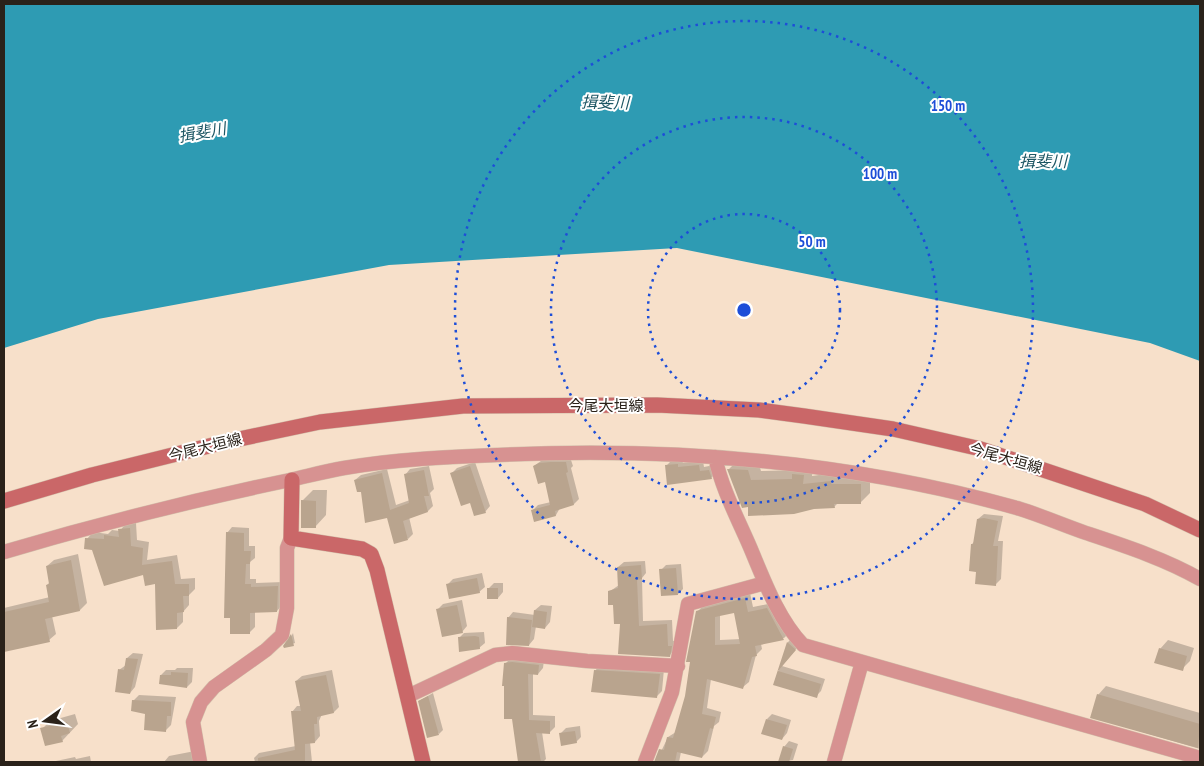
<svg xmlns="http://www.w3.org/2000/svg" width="1204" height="766" font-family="'PT Sans Narrow','Noto Sans JP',sans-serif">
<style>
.water{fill:#2e9bb3}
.shadow{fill:#0003;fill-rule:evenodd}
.building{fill:#b9a48e;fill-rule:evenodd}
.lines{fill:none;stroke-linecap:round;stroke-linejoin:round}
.street-casing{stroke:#d2beaa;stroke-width:15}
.secondary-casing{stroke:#d2beaa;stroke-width:16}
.street{stroke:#d79291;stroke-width:14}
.secondary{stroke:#ca6768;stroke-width:15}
.ring{fill:none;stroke:#1d4ed8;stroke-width:2.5;stroke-dasharray:2.5 5}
.labels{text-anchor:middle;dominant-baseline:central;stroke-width:4;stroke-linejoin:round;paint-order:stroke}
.street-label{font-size:15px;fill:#2a221a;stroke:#fff}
.water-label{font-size:16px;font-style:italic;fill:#1e5765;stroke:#fff}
.centre{fill:#1d4ed8;stroke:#fff;stroke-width:2.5}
.ring-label{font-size:15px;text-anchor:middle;font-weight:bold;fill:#1d4ed8;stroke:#fff;stroke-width:4;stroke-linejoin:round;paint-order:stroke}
</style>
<rect width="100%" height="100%" fill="#f7e0ca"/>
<!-- water -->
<path class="water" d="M4,4H1200V361L1150,343L677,248L389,265L98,319L4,348Z"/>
<!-- shadow -->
<path class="shadow" d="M570,457L573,466L571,468L579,499L574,504L560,508L556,515L533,510L538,505L551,502L546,480L534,466L545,458Z
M682,460L683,463L703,461L704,467L714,465L716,473L711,478L666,466L671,461Z
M738,460L758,461L761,471L798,470L813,466L812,476L840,472L870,475V493L861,502L838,503L834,507H743L729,469Z
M475,462L490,506L485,512L470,502L451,474L457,468Z
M429,466L434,489L430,493L433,506L428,511L409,517L413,534L408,539L362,490L355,480L361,475L387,469L396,505L410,500L405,475L410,469Z
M313,490H327L326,515L315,527L302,501Z
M984,514L1003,516L998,541H1003L1001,579L995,585L977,570L972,544L975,541L978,519Z
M126,523H136L137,540L149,542L147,560L177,555L181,579L195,578V589L189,595V605L183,612V622L177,628L156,583L144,573L93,549L87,539L93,532L108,534L112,530L120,531Z
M232,527L249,528V546H255V558L250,562V579H256V583L283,582L282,605L277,611L255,612V627L250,632L227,533Z
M78,554L87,603L80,610L52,616L56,634L49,640L4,651V608L50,597L47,585L50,582L47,566L54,560Z
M645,561L646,573L642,578L643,621L672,620L673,641H676L674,650L669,656L622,623L609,592L619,585L618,567L624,562Z
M681,564L683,589L678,594L661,570L666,565Z
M482,573L485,587L479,592L448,584L453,579Z
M494,583H503V592L498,598L489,588Z
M750,593L753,607L773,603L789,633L784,638L761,644L762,649L756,655L749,682L743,687L711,679L707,708L721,712L719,722L714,726L708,751L702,757L681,752L679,762H656L668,737L676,732L686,696L697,612L703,606ZM735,612L741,639L720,640V614Z
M462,600L467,626L462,632L437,610L443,604Z
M541,605L552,606L550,622L545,628L536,626L534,639L529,645L508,618L513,612L535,615V610Z
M484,632L485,643L479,648L459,638L464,633Z
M293,633L295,643L285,646L292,635Z
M793,638L800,644L782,666L825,679L821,691L816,696L774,684L788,642Z
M1168,640L1194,648L1190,661L1182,669L1160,649Z
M133,653L143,654L135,687L130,693L119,670L126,665L127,658Z
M511,658L544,660L543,668L538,674L533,673V715L555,716V727L550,732H542L546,759L543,762H521L506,663Z
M600,665L664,669L662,691L657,696L595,671Z
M177,668H193L192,682L187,687L161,675L166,670H175Z
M332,670L339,707L334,712L322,714L319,721L320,736L315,742H310L312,762H255L254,758L259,753L296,746L292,712L297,706H301L296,681L302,676Z
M1106,686L1200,713V749L1091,717L1098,695Z
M433,693L443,730L439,734L419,701Z
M139,695L176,697L171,725L166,730L133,701Z
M75,714L78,724L62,741L42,729L50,721Z
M772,714L791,720L787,733L782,739L767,719Z
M580,726L581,737L576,742L561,733L566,728Z
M789,741L798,744L793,760L779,762L784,747Z
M195,751L194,762H164L169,756Z
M90,756L91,762H51L75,757L76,759Z"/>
<!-- building -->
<path class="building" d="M551,462H566L568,472L566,473L574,505L555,511L556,516L534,522L531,510L550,505L545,482L538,484L533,466L539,463Z
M678,464V467L699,465L700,471L709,470L712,479L667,485L665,465Z
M470,466L486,513L474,516L470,503L461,506L450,473Z
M727,469L748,470L751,480L792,479V474L804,475L803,484L831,481V484H861V504H834L835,508L814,509L794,514L748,516V507L742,508Z
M424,470L429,496H424L428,512L403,521L408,540L394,544L387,518L365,523L361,492H357L354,480L382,473L390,510L409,503L404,474Z
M301,500L316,501V528H301Z
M984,518L998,521L993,546H998L996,586L975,584L976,572L969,571L971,544H973L977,519Z
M130,528L131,546L143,548L142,565L172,561L175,584H189V596H183L184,612L177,613V629L156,630L155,584L145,586L143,575L104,586L92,550L84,549L85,538L104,539V535L119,537L118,529Z
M226,532L244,533V551H251L250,564H246L245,584H251V587L278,586L277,612L250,613V634H230V618H224Z
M71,560L80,611L45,619L50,642L4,652V612L49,602L46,585L49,584L46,566Z
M641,565L642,579L637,580L639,626L667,624L668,646H672L670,657L618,654L620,624H614L613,605H608V591L618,588L617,567Z
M676,568L678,595L661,596L659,569Z
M477,578L480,593L449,599L446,584Z
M487,588H498V599H487Z
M745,598L748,612L767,608L784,640L755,646L757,656L752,657L743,689L707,679L702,714L716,717L713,729L710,728L702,758L677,752L675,762H654L659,749L664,750L667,737L673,738L685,696L690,662H686L696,611ZM734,613L740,644L715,645V617Z
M457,605L463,633L442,637L436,609Z
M534,610L547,612L545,629L532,627Z
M507,617L532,620L529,646L506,645Z
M291,634L294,646L284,648L283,646Z
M475,636L479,637L480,649L459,652L458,637Z
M787,642L796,650L778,671L821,684L817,698L773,685Z
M1159,648L1187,656L1183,671L1154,663Z
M126,658L138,659L130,694L115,692L118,669L124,670Z
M512,662L539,665L538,675L528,674L529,720L550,721V734L536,733L541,762H518L512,719H504V686H502L504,663Z
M594,670L660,674L657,698L591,692Z
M171,672L188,673L187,688L159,684L160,675H171Z
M326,675L334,713L317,717V724H314L315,743L305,744V762H258V758L295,750L291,711H301L295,681Z
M1097,694L1200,724L1198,748L1090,718Z
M428,696L439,735L427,738L418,701Z
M132,700L171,702V716H167L166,732L144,730L145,714L131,711Z
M766,719L787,725L782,740L761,734Z
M67,722L70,733L61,736L63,742L45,746L40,728Z
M575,731L577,743L561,746L559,733Z
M783,746L793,749L789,762H778Z"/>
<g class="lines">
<!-- street casing -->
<g class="street-casing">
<path id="street" d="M715,457C722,489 737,517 750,547C764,580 778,619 803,645L1200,758
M4,552C98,524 194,500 290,480C308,476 326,471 344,468C395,459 447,457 498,455C671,447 849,461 1017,508C1040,515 1063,525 1086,533C1125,546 1165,559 1200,579
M408,696L495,655L512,653L587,661L678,666
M200,762L193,722L201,702L214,687L266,650L282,635L287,608V548L291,538
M645,762L672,692L688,604L765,583
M834,762L862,662"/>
</g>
<!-- secondary casing -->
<g class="secondary-casing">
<path id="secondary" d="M292,480L291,538L362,549L371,554L377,570L423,762
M4,501L92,475L225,442L320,422L463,406L657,405L759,410L804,416L893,429L981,449L1145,504L1200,530"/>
</g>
<!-- street -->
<use href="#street" class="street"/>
<!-- secondary -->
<use href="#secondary" class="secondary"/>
</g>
<!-- distance rings -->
<g class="ring">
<circle cx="744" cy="310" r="96"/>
<circle cx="744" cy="310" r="193"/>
<circle cx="744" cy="310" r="289"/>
</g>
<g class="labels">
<!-- street labels -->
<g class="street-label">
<text x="606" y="405">今尾大垣線</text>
<text transform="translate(205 447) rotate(-14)">今尾大垣線</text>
<text transform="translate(1006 458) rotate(16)">今尾大垣線</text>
</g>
<!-- water labels -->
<g class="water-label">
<text transform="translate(605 102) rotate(1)">揖斐川</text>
<text transform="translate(202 132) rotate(-10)">揖斐川</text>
<text x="1043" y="161">揖斐川</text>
</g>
</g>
<circle cx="744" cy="310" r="8" class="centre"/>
<g class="ring-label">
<text x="948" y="111">150 m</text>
<text x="880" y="179">100 m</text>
<text x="812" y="247">50 m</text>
</g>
<!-- border -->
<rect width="1204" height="766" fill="none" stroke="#2a221a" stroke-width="10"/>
<!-- north arrow -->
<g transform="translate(45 721) rotate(256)" stroke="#ffffff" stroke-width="4" paint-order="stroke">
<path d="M0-4L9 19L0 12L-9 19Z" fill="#2a221a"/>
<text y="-8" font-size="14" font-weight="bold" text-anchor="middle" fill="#2a221a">N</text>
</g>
</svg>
